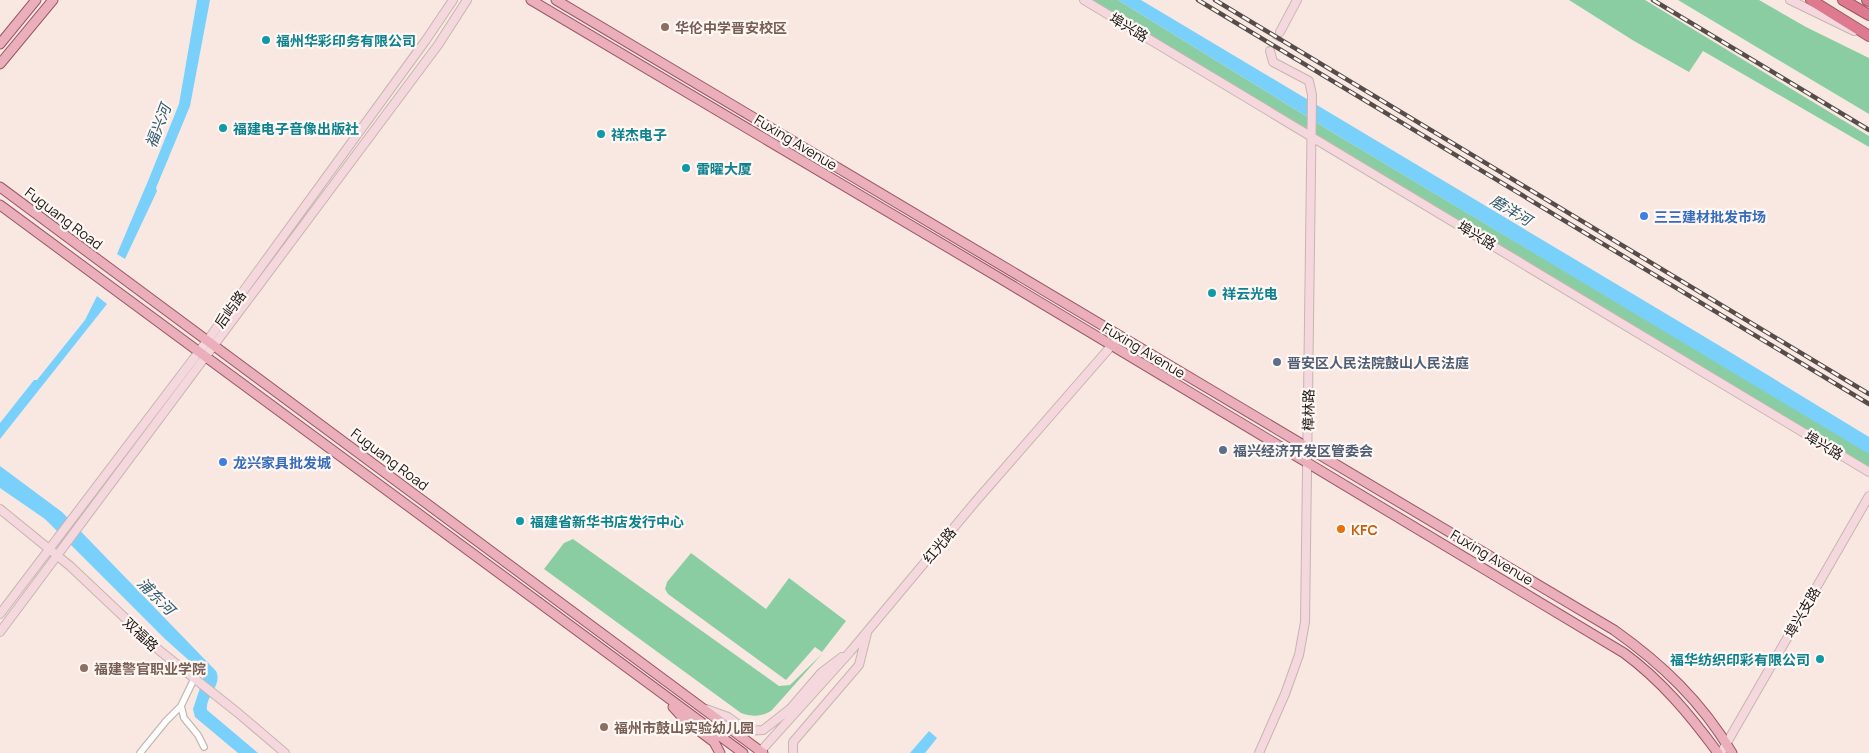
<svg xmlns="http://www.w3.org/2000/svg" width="1869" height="753" font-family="Manrope,'Noto Sans SC',sans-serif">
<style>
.green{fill:#8bcda2}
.water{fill:#79d0fb}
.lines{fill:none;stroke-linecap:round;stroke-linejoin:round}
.secondary-tunnel{stroke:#d8c9c3;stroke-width:8;stroke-dasharray:8 4;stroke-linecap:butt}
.street-casing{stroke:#c6b6af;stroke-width:8}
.secondary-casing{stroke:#c6b6af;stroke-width:10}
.primary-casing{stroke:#9a5865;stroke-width:11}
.highway-casing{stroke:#9a5865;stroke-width:12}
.street{stroke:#fff;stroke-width:5.5}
.secondary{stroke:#f5d7de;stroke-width:8}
.primary{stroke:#ebafbc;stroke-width:9}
.highway{stroke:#dd7a90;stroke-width:10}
.rail-casing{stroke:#564d4a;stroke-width:4.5}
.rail{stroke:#fef7f4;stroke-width:2.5;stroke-dasharray:8;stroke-linecap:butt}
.education-dot{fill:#8d6e63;stroke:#fef7f4;stroke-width:2}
.culture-dot{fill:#0f9aa8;stroke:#fef7f4;stroke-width:2}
.shop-dot{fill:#3f7fe0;stroke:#fef7f4;stroke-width:2}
.service-dot{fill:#5c6f8a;stroke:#fef7f4;stroke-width:2}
.food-dot{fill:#e8710a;stroke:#fef7f4;stroke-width:2}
.labels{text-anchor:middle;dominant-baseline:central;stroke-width:4.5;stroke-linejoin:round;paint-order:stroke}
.education-label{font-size:14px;font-weight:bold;fill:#785e54;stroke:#fef7f4;text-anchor:start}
.street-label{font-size:14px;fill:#1e1816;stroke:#fef7f4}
.culture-label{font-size:14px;font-weight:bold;fill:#0d838f;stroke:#fef7f4;text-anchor:start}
.shop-label{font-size:14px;font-weight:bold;fill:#366cbe;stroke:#fef7f4;text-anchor:start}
.service-label{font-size:14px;font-weight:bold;fill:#4e5e75;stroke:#fef7f4;text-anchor:start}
.food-label{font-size:14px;font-weight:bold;fill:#c56008;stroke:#fef7f4;text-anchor:start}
.water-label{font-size:15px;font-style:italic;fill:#2d5c73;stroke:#fef7f4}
</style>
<rect width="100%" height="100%" fill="#f9e8e1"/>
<!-- green -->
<path class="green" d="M1088,0H1118L1327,129L1869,453V470Z
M1569,0H1645L1869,136V147L1703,51L1689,72L1634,41Z
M1678,0H1759L1806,27L1869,58V114Z
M573,539L779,686L790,685L822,654L772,710C763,717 752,717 741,713L544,569L564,543Z
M691,553L766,609L789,578L846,621L822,652L815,647L786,680L668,594L665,589L667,582Z"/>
<!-- water -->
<path class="water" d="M197,0H210L190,106L156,188L157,191L125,259L117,254L148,181L179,104Z
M1118,0H1141L1725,349L1869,437V454L1327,129Z
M97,296L107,304L0,439V423L34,380H37L85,320Z
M0,466L62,512L216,671C223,685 205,696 207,710L258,753H238L195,717L193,709L204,676L202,672L165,639L45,519L0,488Z
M929,731L937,738L925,753H910Z"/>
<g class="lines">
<!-- secondary-tunnel -->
<path class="secondary-tunnel" d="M1270,51L1280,32"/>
<!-- street casing -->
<g class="street-casing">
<path id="street" d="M194,679L181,706L184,718L198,735L204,747
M140,753L166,721L181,706"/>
</g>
<!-- secondary casing -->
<g class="secondary-casing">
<path id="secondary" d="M1084,0L1869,472
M1790,0L1854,31
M1280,32L1297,0
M0,509L70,566L160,651L238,713L285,753
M0,614L207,341L426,40L453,0
M0,632L438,45L467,0
M706,709L728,717L747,731L763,730L790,709L821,673L842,657
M759,753L850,652L976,501L1119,337
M793,753V742L859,665L867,633
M1259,753L1285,694L1299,655L1305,622L1312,95L1309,81L1273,62L1270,51
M1721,753L1869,496"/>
</g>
<!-- primary casing -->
<g class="primary-casing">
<path id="primary" d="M531,0L1003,280L1624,653C1662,681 1690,715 1718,753
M556,0L1614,630C1662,664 1702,702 1732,753
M0,44L36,0
M0,64L53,0
M0,187L763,753
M0,205L743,753
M673,707L685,720L714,742L720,753"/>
</g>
<!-- highway casing -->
<g class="highway-casing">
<path id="highway" d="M1811,0L1869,36
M1843,0L1869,15
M1867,0L1869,1"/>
</g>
<!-- street -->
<use href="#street" class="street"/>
<!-- secondary -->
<use href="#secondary" class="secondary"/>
<!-- primary -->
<use href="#primary" class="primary"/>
<!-- highway -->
<use href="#highway" class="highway"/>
<!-- rail casing -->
<g class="rail-casing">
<path id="rail" d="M1198,0L1869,404
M1215,0L1869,394
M1653,0L1869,130"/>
</g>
<!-- rail -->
<use href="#rail" class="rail"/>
</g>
<!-- markers -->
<g class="education-dot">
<circle cx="665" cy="27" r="5"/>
<circle cx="84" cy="668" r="5"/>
<circle cx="604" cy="727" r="5"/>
</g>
<g class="culture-dot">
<circle cx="266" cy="40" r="5"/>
<circle cx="223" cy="128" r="5"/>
<circle cx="601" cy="134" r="5"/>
<circle cx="686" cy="168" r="5"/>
<circle cx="1212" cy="293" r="5"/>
<circle cx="520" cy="521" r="5"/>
<circle cx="1820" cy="659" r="5"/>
</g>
<g class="shop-dot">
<circle cx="1644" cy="216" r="5"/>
<circle cx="223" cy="462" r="5"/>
</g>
<g class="service-dot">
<circle cx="1277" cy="362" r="5"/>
<circle cx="1223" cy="450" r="5"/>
</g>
<circle class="food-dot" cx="1341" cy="529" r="5"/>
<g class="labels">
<!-- education labels -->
<g class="education-label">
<text x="675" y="27">华伦中学晋安校区</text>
<text x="94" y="668">福建警官职业学院</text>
<text x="614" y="727">福州市鼓山实验幼儿园</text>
</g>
<!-- street labels -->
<g class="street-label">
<text transform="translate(1129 27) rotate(31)">埠兴路</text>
<text transform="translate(796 142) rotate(31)">Fuxing Avenue</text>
<text transform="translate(64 218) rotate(37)">Fuguang Road</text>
<text transform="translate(1477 235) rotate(31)">埠兴路</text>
<text transform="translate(230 309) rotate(-54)">后屿路</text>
<text transform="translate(1144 350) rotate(31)">Fuxing Avenue</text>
<text transform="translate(1308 410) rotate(-89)">樟林路</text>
<text transform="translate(1824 445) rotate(31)">埠兴路</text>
<text transform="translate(390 459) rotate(37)">Fuguang Road</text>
<text transform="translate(939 545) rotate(-50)">红光路</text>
<text transform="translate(1492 557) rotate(31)">Fuxing Avenue</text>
<text transform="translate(1802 612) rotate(-60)">埠兴支路</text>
<text transform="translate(141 634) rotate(43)">双福路</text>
</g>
<!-- culture labels -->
<g class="culture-label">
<text x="276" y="40">福州华彩印务有限公司</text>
<text x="233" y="128">福建电子音像出版社</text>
<text x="611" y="134">祥杰电子</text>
<text x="696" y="168">雷曜大厦</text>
<text x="1222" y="293">祥云光电</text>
<text x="530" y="521">福建省新华书店发行中心</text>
<text x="1810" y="659" text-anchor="end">福华纺织印彩有限公司</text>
</g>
<!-- shop labels -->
<g class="shop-label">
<text x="1654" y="216">三三建材批发市场</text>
<text x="233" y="462">龙兴家具批发城</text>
</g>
<!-- service labels -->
<g class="service-label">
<text x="1287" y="362">晋安区人民法院鼓山人民法庭</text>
<text x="1233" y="450">福兴经济开发区管委会</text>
</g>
<!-- food labels -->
<g class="food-label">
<text x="1351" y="529">KFC</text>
</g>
<!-- water labels -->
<g class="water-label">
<text transform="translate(158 126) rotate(-69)">福兴河</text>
<text transform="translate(1511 210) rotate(31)">磨洋河</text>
<text transform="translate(156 596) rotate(45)">浦东河</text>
</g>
</g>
</svg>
